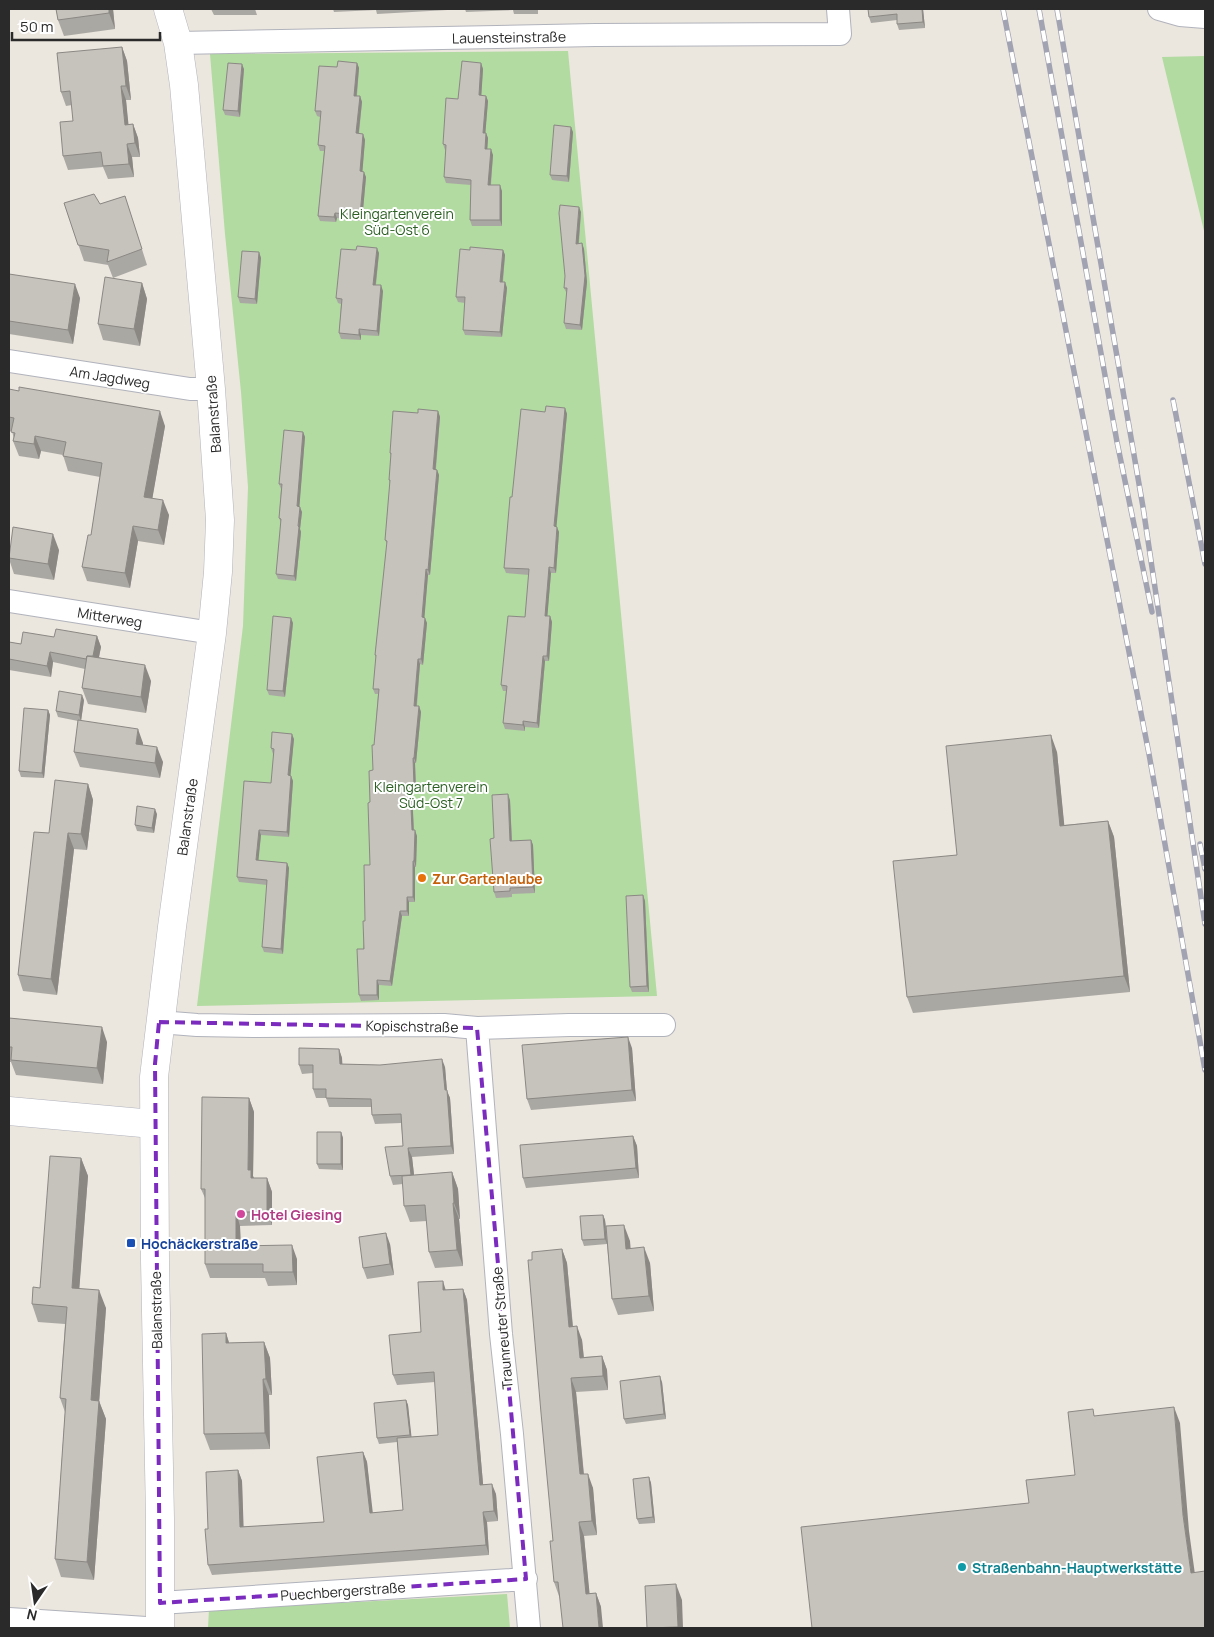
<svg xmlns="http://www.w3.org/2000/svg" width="1214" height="1637" font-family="Manrope,sans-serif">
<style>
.green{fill:#b1dba0}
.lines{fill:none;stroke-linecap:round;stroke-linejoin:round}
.street-casing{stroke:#b1b3bc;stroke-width:24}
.secondary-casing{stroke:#b1b3bc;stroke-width:29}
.street{stroke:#fff;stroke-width:22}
.secondary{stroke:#fff;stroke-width:28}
.rail-casing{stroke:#a1a3b2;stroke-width:5.5}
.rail{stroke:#fff;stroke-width:4;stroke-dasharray:11;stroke-linecap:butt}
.wall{fill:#aaa8a3}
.shaded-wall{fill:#8b8884}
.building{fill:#c6c3bd;stroke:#8b8884}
.marked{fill:none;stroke:#7b2cbf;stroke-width:4;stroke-dasharray:10 6;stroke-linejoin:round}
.food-dot{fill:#e8710a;stroke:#fff;stroke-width:2}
.hotel-dot{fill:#d1479c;stroke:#fff;stroke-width:2}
.transit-dot{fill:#1a4fb4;stroke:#fff;stroke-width:2}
.culture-dot{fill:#0f9aa8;stroke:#fff;stroke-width:2}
.labels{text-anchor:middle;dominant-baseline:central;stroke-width:4;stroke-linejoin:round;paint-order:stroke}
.street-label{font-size:14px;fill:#2a2a2a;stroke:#fff}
.park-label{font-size:14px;fill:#2b5f22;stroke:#fff}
.food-label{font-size:14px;font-weight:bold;fill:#c56008;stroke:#fff;text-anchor:start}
.hotel-label{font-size:14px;font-weight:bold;fill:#b23c85;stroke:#fff;text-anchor:start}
.transit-label{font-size:14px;font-weight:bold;fill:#164399;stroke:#fff;text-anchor:start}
.culture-label{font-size:14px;font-weight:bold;fill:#0d838f;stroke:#fff;text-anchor:start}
</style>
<rect width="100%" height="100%" fill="#ebe6de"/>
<!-- green -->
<path class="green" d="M568,51L657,996L197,1006L243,626L248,487L241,392L225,234L210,54Z
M1205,56V235L1162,57Z
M507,1594L510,1628H208L209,1610Z"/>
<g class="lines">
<!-- street casing -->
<g class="street-casing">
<path id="street" d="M1159,9L1180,15L1205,17
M178,43L595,35L840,34L838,9
M9,361L190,389H211
M9,601L212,633
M159,1022L197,1025L253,1026L444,1025L477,1028L569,1025H664
M477,1028L501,1334L512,1434L529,1628
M160,1603L526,1579
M9,1619L146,1628"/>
</g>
<!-- secondary casing -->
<g class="secondary-casing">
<path id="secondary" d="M9,1111L153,1124
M160,1628V1518L155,1261L154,1077L172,927L212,633L218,572L220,520L211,389L184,85L178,43L168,9"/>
</g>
<!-- street -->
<use href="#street" class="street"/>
<!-- secondary -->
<use href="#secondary" class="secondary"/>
<!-- rail casing -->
<g class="rail-casing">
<path id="rail" d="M1003,9L1149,754L1205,1070
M1039,9L1117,442L1152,612
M1057,9L1143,507L1205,924
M1173,400L1205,564
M1200,844L1205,869"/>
</g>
<!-- rail -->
<use href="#rail" class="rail"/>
</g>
<!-- wall -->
<path class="wall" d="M56,9H113L115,29L64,36L58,20Z
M211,9H255L257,15H214Z
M333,9H465L377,14L376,10L334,12Z
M465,9H561L538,10V14H514L513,10L466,12Z
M923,9L925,28L899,30L897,24V20L871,23L869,17Z
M122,47L127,61L131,100H126L128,125L133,124L138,138L140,157H132L134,177L108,179L103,167L68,170L63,156L73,121L72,105L66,106L61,92Z
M357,63L359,68L357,96H360L362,102L359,134H363L365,140L362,172L366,177L362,221L337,218L336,222L320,221L318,216L324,151H320L318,145L320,117L317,116L315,111L337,67Z
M481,63L483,69L481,95L486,96L488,101L485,133H486L488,138L487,149L493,155L491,185L502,191V226H472L470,220L471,185L446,183L444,177L446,150H445L443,144L458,99Z
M244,69L240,117L225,115L223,110Z
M573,132L569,182L552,180L550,175Z
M125,196L147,265L113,278L108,265L84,261L64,203L100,204Z
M581,212L579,243H582L584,249L587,282L582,330L566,329L564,323L567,294L564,288Z
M470,250H503L505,255L503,282H505L507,288L502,337L465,335L463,330L465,303L458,302L456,297Z
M259,252L261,258L257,304L240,303L238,297Z
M379,253L376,285L383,291L379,336L361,335V340L341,339L339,333L341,304L338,303L336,298Z
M9,274L80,298L73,344L9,334Z
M142,283L147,299L140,346L103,340L98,324Z
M9,389L165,426L152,499L169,515L164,545L138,541L130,588L87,581L82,567L91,535L100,477L68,471L63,455L41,451L39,459L19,456L13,441L14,439L12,431H9Z
M565,408L567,414L556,527L559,532L556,573H551L547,616H550L552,622L549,661H545L539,728L525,727V731L505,729L503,723L506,691H503L501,685L525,617L529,575L506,573L504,568L512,497L545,412Z
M438,411L440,417L436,469L437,470L439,475L430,575H428L424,617L427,623L423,665L420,664L417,706H419L421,712L416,763H415L416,791H412L414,830L417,836L416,867H415V902H409V916H402L392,986L379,985V1000L361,1001L359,995L370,865V802L373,770L374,745L378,694H375L373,689L376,658L375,655L387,544L385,540L390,483L389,480L391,457L390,453L418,413Z
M303,432L305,437L299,507L302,512L300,529L301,532L296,581L278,579L276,574L281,523L279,518L281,489L279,484Z
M59,550L54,580L14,574L9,559V554Z
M293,623L285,697L269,695L267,690Z
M97,636L101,647L99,657L151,681L146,713L88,704L82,688L85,669L53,662L51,677L9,670V642L21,644L54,637Z
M84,700L81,721L143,743V745L163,762L160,778L80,767L74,752L78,721L58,717L56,711Z
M48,710L50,715L44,778L21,777L19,771Z
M294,739L290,776H291L293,781L289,837L261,835L258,860L287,863L289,868L283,954L264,952L262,947L267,885L239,882L237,877L271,783L274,754H273L271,748Z
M1057,752L1064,825L1108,821L1114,837L1130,992L913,1013L907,997L957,855Z
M88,784L93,800L87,850L74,849L57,995L23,991L18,975L49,833Z
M510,800L512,841L531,840L533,845L535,893L512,894V897L496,898L494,892V838Z
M157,814L154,833L137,831L135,825Z
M643,895L645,901L649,992H632L630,987Z
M9,1018L107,1042L103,1084L16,1075L11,1062H9Z
M632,1048L636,1101L531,1110L527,1099Z
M339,1049L342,1058V1064L445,1067L447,1091L450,1098L454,1154L412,1157L414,1175L452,1172L458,1189L460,1219H459L463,1266L435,1268L429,1252L427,1221L410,1222L404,1206L403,1184L393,1185L390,1176L403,1146L401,1123L375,1124L372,1115V1107H329L326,1098H316L313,1089V1073L302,1074L299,1065Z
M249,1098L254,1112L253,1176L254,1178H267L272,1192V1225L240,1226L241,1246L297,1259V1285L268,1286L265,1278H210L205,1264V1198L201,1189Z
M341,1132L343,1138V1170L319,1169L317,1164Z
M633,1136L637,1146L639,1178L526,1188L523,1178Z
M81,1158L88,1176L79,1289L106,1308L99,1401L106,1419L94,1580L61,1577L55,1559L65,1412L60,1398L65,1324L38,1322L32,1304L40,1288Z
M603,1215L605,1220L606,1226L630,1241V1248L650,1263L654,1311L618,1315L612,1299L607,1244L584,1246L582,1240Z
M390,1244L394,1275L367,1279L363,1268Z
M562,1249L567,1263L573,1326L582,1340L584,1357L602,1356L607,1370L608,1390L576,1392L584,1474L593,1488L597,1535L584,1536L589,1593H596L601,1607L559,1596L554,1582L553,1541L532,1260Z
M463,1289L467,1300L483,1484L496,1494L498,1521L487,1522L489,1555L212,1575L208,1565V1529L238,1470L242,1481L243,1527L324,1522L363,1452L367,1462L372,1513L403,1510L397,1442L379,1444L377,1438L406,1400L408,1405L411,1437L438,1435L435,1382L397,1385L393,1375L421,1332L446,1290Z
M226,1333L229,1343L264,1342L270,1358L272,1395H269L270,1449L210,1450L204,1434Z
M662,1382L666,1419L626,1424L624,1419Z
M649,1477L651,1483L655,1523L639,1524L637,1519Z"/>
<!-- shaded-wall -->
<path class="shaded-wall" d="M109,9H113L115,29L109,13Z
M922,9H923L925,28L923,22Z
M122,47L127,61L131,100L126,86Z
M357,63L359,68L356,101L354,96Z
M481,63L483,69L481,101L479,95Z
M242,64L244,69L240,117L238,111Z
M121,86L126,100L130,139L125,125Z
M360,96L362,102L358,139L356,133Z
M486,96L488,101L485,138L483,133Z
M133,124L138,138L140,157L135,143Z
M571,127L573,132L569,182L567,176Z
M486,133L488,138L487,154L485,149Z
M363,134L365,140L362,177L360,171Z
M127,144L132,157L134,177L129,164Z
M491,149L493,155L490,191L488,185Z
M364,172L366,177L362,221L360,215Z
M500,185L502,191V226L500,220Z
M579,207L581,212L578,249L576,244Z
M335,213L337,218L336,222L334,217Z
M582,243L584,249L587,282L582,330L580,325Z
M377,248L379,253L375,290L373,285Z
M503,250L505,255L502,287L500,282Z
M259,252L261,258L257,304L255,299Z
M505,282L507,288L502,337L500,332Z
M142,283L147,299L140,346L134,329Z
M75,284L80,298L73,344L68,330Z
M381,285L383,291L379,336L377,331Z
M359,329L361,335V340L359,335Z
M565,408L567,414L556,532L554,526Z
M160,411L165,426L150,512L144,497Z
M438,411L440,417L435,475L433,469Z
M303,432L305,437L299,512L297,506Z
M35,436L41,451L39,459L34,444Z
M437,470L439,475L430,575L428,570Z
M163,500L169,515L164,545L158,530Z
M300,507L302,512L300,529L301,532L296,581L294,576Z
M133,526L138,541L130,588L125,573Z
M557,527L559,532L556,573L554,568Z
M53,534L59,550L54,580L48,564Z
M549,567L551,573L547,621L545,616Z
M426,569L428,575L424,623L422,617Z
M550,616L552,622L549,661L547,656Z
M291,618L293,623L285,697L283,691Z
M425,618L427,623L423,665L421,659Z
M97,636L101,647L96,671L92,660Z
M50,652L53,662L51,677L47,666Z
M543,656L545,661L539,728L537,723Z
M418,659L420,664L416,711L414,706Z
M145,665L151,681L146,713L141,697Z
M82,695L84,700L81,721L79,715Z
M419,706L421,712L416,763L414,758Z
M48,710L50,715L44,778L42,773Z
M523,721L525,727V731L523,725Z
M138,729L143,743L141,759L136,744Z
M292,734L294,739L290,781L288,775Z
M1051,735L1057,752L1066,842L1060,826Z
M157,747L163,762L160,778L155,763Z
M413,758L415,763L416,791L414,786Z
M291,776L293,781L289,837L287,832Z
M88,784L93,800L87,850L81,834Z
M410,786L412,791L414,836L412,830Z
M508,794L510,800L512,846L510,841Z
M155,809L157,814L154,833L152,828Z
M1108,821L1114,837L1130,992L1124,976Z
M259,830L261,835L258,865L256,860Z
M415,830L417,836L416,867L414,861Z
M68,833L74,849L57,995L51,979Z
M531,840L533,845L535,893L533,887Z
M413,861L415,867V902L413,897Z
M287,863L289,868L283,954L281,949Z
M643,895L645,901L649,992L647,986Z
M407,897L409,902V916L407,911Z
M400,911L402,916L392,986L390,981Z
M377,980L379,985V1000L377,995Z
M102,1027L107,1042L103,1084L97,1068Z
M628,1037L632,1048L636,1101L632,1090Z
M339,1049L342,1058L343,1073L340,1064Z
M442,1059L445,1067L447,1091L450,1098L454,1154L451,1146Z
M249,1098L254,1112L253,1176L256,1184V1192L248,1170Z
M341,1132L343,1138V1170L341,1164Z
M633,1136L637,1146L639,1178L636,1168Z
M408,1148L412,1157L415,1183L411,1175Z
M81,1158L88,1176L78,1306L72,1288Z
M452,1172L458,1189L460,1219L454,1203Z
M267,1178L272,1192V1225L267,1212Z
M453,1203L459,1219L463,1266L457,1250Z
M236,1212L240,1226L241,1259L236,1246Z
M603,1215L605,1220L607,1244L605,1239Z
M624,1225L630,1241L632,1264L626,1249Z
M386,1233L390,1244L394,1275L390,1264Z
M292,1245L297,1259V1285L293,1272Z
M644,1247L650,1263L654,1311L649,1296Z
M562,1249L567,1263L574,1341L569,1327Z
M443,1281L446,1291L443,1290Z
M463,1289L467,1300L484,1495L480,1485Z
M99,1290L106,1308L98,1418L91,1400Z
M577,1326L582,1340L585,1372L580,1358Z
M226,1333L231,1349L226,1343Z
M264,1342L270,1358L272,1395L266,1379Z
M602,1356L607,1370L608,1390L603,1376Z
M660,1376L662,1382L666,1419L664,1414Z
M571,1378L576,1392L585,1488L580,1474Z
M263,1379L269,1395L270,1449L265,1433Z
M406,1400L408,1405L412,1441L410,1435Z
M99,1401L106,1419L94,1580L87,1562Z
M1174,1407L1180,1423L1189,1531L1197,1589L1191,1573L1183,1515Z
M363,1452L367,1462L374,1523L370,1513Z
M238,1470L242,1481L244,1537L240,1527Z
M588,1474L593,1488L597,1535L592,1521Z
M649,1477L651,1483L655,1523L653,1517Z
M492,1484L496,1494L498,1521L494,1511Z
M483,1512L487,1522L489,1555L486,1545Z
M579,1522L584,1536L591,1608L586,1594Z
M676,1584L682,1600L683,1628H679L678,1627Z
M596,1593L601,1607L603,1628H599Z"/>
<!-- building -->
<path class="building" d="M56,9H109V13L58,20Z
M868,9H922L923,22L897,24V14L869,17Z
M122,47L126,86H121L125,125L133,124L135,143L127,144L129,164L103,166L101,152L63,156L60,122L73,121L70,91L61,92L57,53Z
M338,61L357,63L354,96H360L356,133L363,134L360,171L364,172L360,215L335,213L334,217L318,216L325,146L318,145L321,111H315L319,66L337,67Z
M462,61L481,63L479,95L486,96L483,133H486L485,149H491L488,185H500V220H470L471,180L444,177L446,145L443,144L446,98L458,99Z
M228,63L242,64L238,111L223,110Z
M554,125L571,127L567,176L550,175Z
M94,194L100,204L125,196L142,249L107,262L109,250L78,245L64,203Z
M560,205L579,207L576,244L582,243L585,276L580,325L564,323L567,288H564L565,276L559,213Z
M357,246L377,248L373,285H381L377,331L359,329V335L339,333L342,299L336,298L341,249L356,250Z
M470,247L503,250L500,282H505L500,332L463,330L465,297H456L460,249L470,250Z
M242,251L259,252L255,299L238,297Z
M9,274L75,284L68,330L9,321Z
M105,277L142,283L134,329L98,324Z
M19,387L160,411L144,497L163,500L158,530L133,526L125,573L82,567L88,535H91L102,463L63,456L66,442L35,436L34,444L13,441L15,433L11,432L14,418L9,417V389L19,391Z
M546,406L565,408L554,526L557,527L554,568L549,567L545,616H550L547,656H543L537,723L523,721V725L503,723L507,686L501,685L508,616L525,617L529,569L504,568L510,497H512L521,409L545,412Z
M418,409L438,411L433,469L437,470L428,570L426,569L422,617L425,618L421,659H418L414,706H419L414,758H413L414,786H410L412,830H415L414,861H413V897H407V911H400L390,981L377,980V995H359L357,949H364L363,921H365L364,865H370L368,803L370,802L369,771L373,770L372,745H374L379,689H373L376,655H375L387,541L385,540L390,480H389L391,453H390L393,411L418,413Z
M284,430L303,432L297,506L300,507L298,526L299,527L294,576L276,574L281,519L279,518L282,484H279Z
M13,527L53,534L48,564L9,558Z
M273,616L291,618L283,691L267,690Z
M56,629L97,636L93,656H87L86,659L50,652L47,666L9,659V642L21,644L23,632L54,637Z
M87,656L145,665L141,697L82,688Z
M59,691L82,695L79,715L56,711Z
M24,708L48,710L42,773L19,771Z
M78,720L138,729L136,744L157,747L155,763L74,752Z
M272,732L292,734L288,775L291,776L287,832L259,830L256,860L287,863L281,949L262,947L267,880L237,877L244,781L271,783L274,749L271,748Z
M1051,735L1060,826L1108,821L1124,976L907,997L893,861L957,855L946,746Z
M55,780L88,784L81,834L68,833L51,979L18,975L34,832L49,833Z
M508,794L510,841L531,840L533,887L510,888V891L494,892L490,839L494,838L492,795Z
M137,806L155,809L152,828L135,825Z
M643,895L647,986L630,987L626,896Z
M9,1018L102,1027L97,1068L11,1060L12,1047H9Z
M628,1037L632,1090L527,1099L522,1045Z
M299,1048L339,1049L340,1064L380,1065L442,1059L445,1090H447L451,1146L408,1148L411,1175L390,1176L385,1147L403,1146L401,1114L372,1115L371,1099L326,1098V1089H313V1065H299Z
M202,1097L249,1098L248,1170H251V1178H267V1212H236V1246L292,1245L293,1272H263V1264H205V1189H201Z
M317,1132H341V1164H317Z
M633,1136L636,1168L523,1178L520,1145Z
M50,1156L81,1158L72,1288L99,1290L91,1400L99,1401L87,1562L55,1559L66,1399L60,1398L67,1307L32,1304L33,1287L40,1288Z
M452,1172L454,1203H453L457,1250L429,1252L425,1205L404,1206L402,1176Z
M603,1215L605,1239L582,1240L580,1216Z
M624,1225L626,1249L644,1247L649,1296L612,1299L606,1226Z
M386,1233L390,1264L363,1268L359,1237Z
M562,1249L569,1327L577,1326L580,1358L602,1356L603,1376L571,1378L580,1474H588L592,1521L579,1522L586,1594L596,1593L599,1628H563L558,1582H554L550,1541H553L541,1413L528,1260H532V1252Z
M443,1281V1290L463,1289L480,1485L492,1484L494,1511L483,1512L486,1545L208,1565L205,1529H208L206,1472L238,1470L240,1527L324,1522L317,1457L363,1452L370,1513L403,1510L397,1438L438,1435L434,1372L393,1375L389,1335L421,1332L418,1282Z
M226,1333V1343L264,1342L266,1379H263L265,1433L204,1434L202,1334Z
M660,1376L664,1414L624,1419L620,1381Z
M406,1400L410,1435L377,1438L374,1403Z
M1174,1407L1183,1515L1191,1573L1205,1571V1628H812L801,1527L1029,1503L1026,1480L1075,1475L1068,1412L1093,1409L1094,1416Z
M649,1477L653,1517L637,1519L633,1479Z
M676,1584L678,1627L647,1628L645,1586Z"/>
<!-- marked area -->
<path class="marked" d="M159,1022L477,1028L526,1579L160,1603L155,1064Z"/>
<!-- markers -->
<circle class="food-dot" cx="422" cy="878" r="5"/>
<circle class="hotel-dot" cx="241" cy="1214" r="5"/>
<rect class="transit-dot" x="126" y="1238" width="10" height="10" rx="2.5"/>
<circle class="culture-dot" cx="962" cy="1567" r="5"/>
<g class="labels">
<!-- street labels -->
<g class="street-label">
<text transform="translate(509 37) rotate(-1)">Lauensteinstraße</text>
<text transform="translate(110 377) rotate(9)">Am Jagdweg</text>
<text transform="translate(213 414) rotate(-94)">Balanstraße</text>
<text transform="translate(110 617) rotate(9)">Mitterweg</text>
<text transform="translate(187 817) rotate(-82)">Balanstraße</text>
<text transform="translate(412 1026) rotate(1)">Kopischstraße</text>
<text transform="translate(156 1310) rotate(-91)">Balanstraße</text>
<text transform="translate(502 1328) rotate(-95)">Traunreuter Straße</text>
<text transform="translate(343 1591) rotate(-4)">Puechbergerstraße</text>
</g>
<!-- park labels -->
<g class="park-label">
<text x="397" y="213">Kleingartenverein<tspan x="397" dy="16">Süd-Ost 6</tspan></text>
<text x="431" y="786">Kleingartenverein<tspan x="431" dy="16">Süd-Ost 7</tspan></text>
</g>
<!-- food labels -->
<g class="food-label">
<text x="432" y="878">Zur Gartenlaube</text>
</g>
<!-- hotel labels -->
<g class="hotel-label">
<text x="251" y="1214">Hotel Giesing</text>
</g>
<!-- transit labels -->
<g class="transit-label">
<text x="141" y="1243">Hochäckerstraße</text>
</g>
<!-- culture labels -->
<g class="culture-label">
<text x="972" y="1567">Straßenbahn-Hauptwerkstätte</text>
</g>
</g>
<!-- border -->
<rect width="1214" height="1637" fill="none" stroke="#2a2a2a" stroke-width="20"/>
<!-- north arrow -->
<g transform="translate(35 1602) rotate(193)" stroke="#ffffff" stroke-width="4" paint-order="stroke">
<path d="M0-4L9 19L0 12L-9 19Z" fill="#2a2a2a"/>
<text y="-8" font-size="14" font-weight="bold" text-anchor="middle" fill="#2a2a2a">N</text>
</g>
<!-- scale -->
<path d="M12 32v8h148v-8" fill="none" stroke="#2a2a2a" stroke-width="2.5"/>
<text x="20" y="32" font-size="15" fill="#2a2a2a" stroke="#ffffff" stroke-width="4" paint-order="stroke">50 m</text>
</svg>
